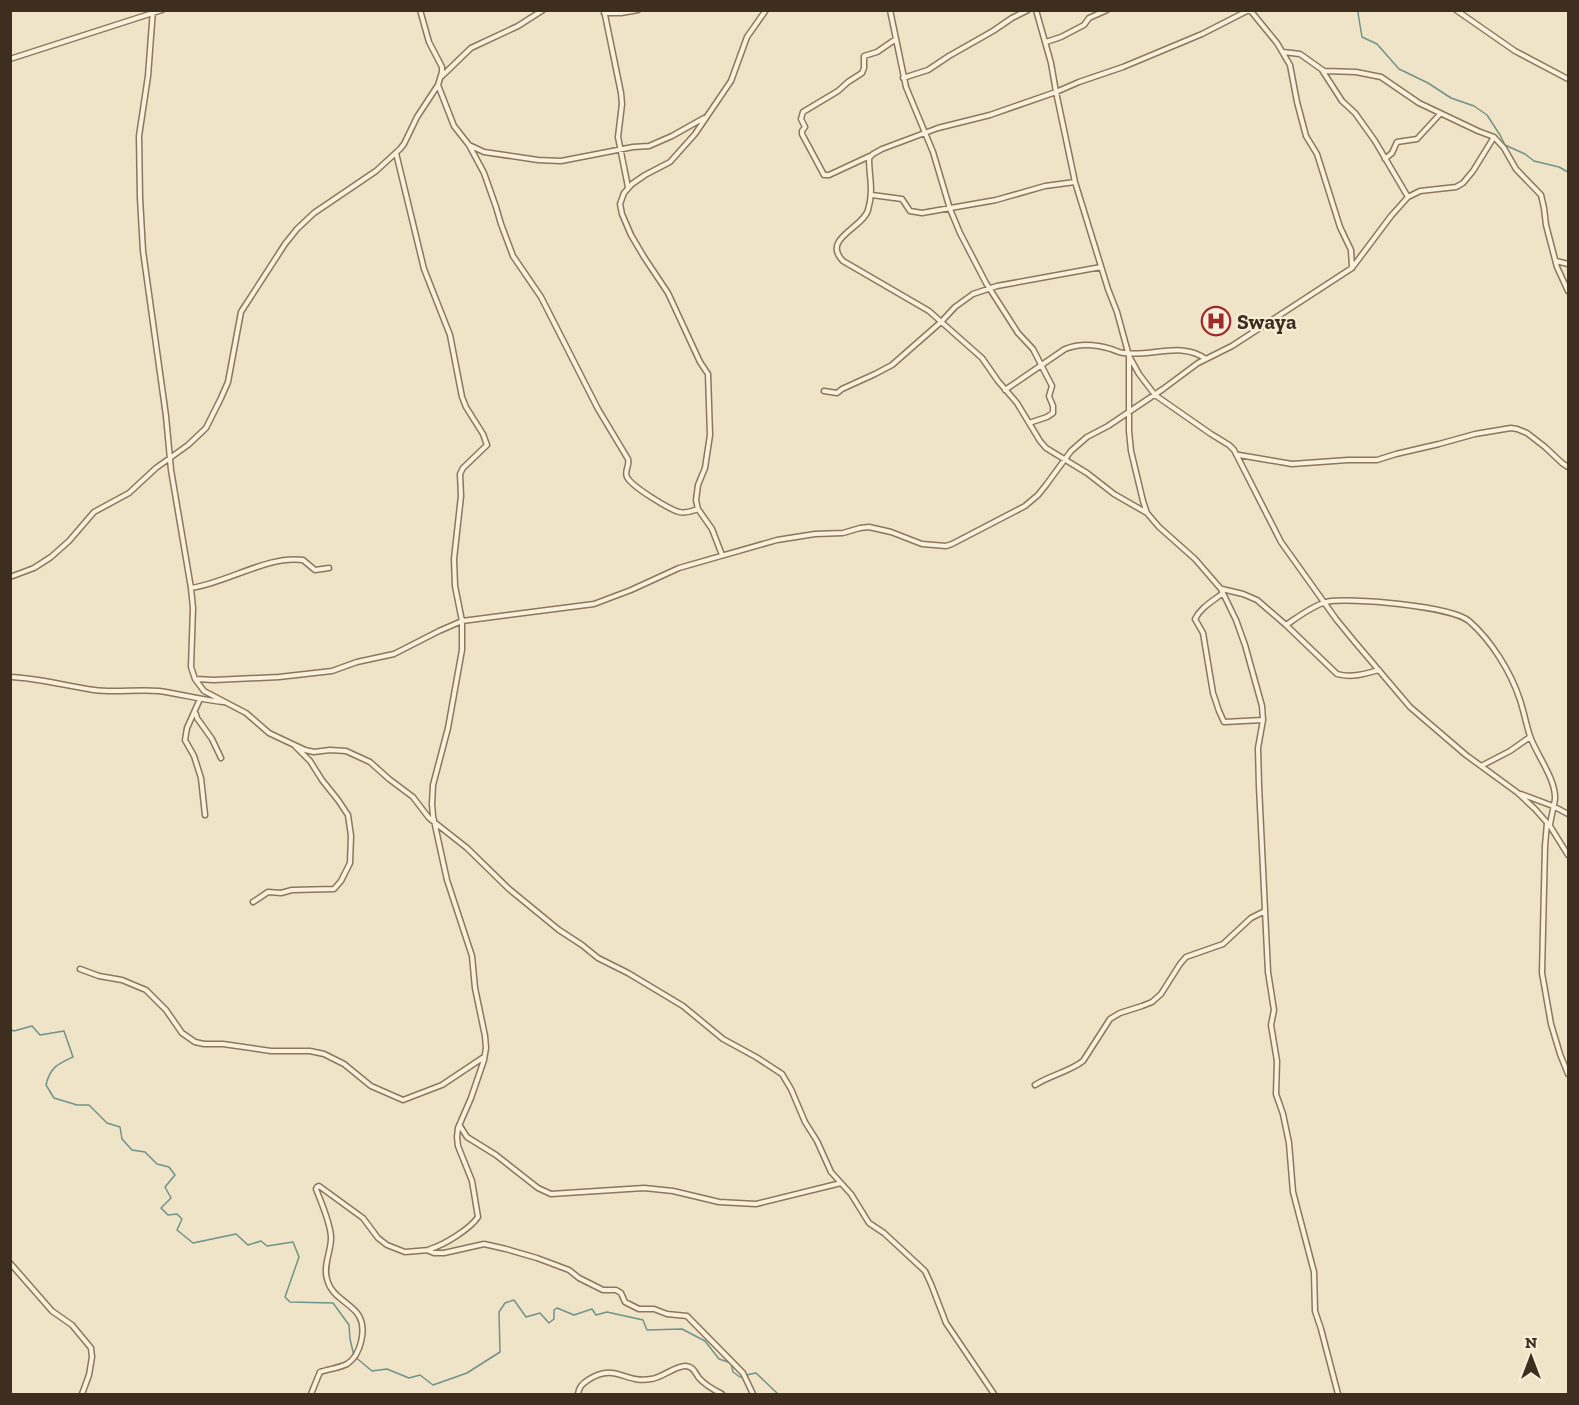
<svg xmlns="http://www.w3.org/2000/svg" width="1579" height="1405" font-family="'Zilla Slab',serif">
<style>
.lines{fill:none;stroke-linecap:round;stroke-linejoin:round}
.stream{stroke:#6f938a;stroke-width:1.5}
.minor-casing{stroke:#8d765c;stroke-width:7}
.minor{stroke:#faf1dc;stroke-width:4}
.labels{text-anchor:middle;dominant-baseline:central;stroke-width:4.5;stroke-linejoin:round;paint-order:stroke}
.poi-label{font-size:21px;font-weight:bold;fill:#3d2e20;stroke:#f7eed8;text-anchor:start}
</style>
<rect width="100%" height="100%" fill="#f0e4c8"/>
<g class="lines">
<!-- stream -->
<path class="stream" d="M1359,10L1358,13L1362,37L1377,44L1399,69L1428,83L1451,98L1474,106L1487,115L1500,135L1505,145L1525,154L1534,161L1559,167L1568,172
M10,1029L14,1031L32,1026L40,1035L64,1031L73,1057C58,1064 50,1067 46,1085L54,1098L77,1105H89L107,1123L120,1127L122,1139L132,1150L145,1152L157,1164L169,1167L175,1175L165,1187L171,1198L161,1208L168,1215L177,1214L182,1219L177,1230L193,1243L236,1234L248,1245L261,1241L267,1246L293,1242L299,1257L285,1297L290,1302L333,1303L349,1325L350,1339L354,1356L372,1371L387,1369L409,1378L420,1375L433,1385L467,1373L500,1352L499,1312L505,1303L514,1300L526,1317L540,1313L549,1323L554,1319V1310L557,1308L574,1315L592,1309L596,1315L607,1312L643,1320L647,1330L682,1329L705,1341L719,1359L731,1363L733,1372L740,1377H742
M746,1375L756,1373L778,1394"/>
<!-- minor casing -->
<g class="minor-casing">
<path id="minor" d="M153,10L148,76L139,136L140,198L143,251L166,416L171,470L191,588L193,608L191,667L195,679L204,691L246,713L269,733L305,750L314,752L330,750L346,751L370,762L389,779L413,797L429,818L467,848L509,889L559,930L582,945L598,958L628,973L683,1006L723,1039L756,1057L782,1074L791,1089L805,1122L817,1141L831,1172L851,1194L869,1223L884,1233L925,1271L931,1284L946,1323L994,1394
M604,10L621,93L622,104L618,137L628,187
M890,10L906,87L933,152L950,209L960,233L986,283L1018,333L1033,349L1052,386L1049,396L1053,406V413L1047,417L1029,423
M1036,10L1051,63L1056,92L1075,182L1108,289L1117,312L1129,356L1139,374L1155,395L1211,434L1229,445L1234,450L1281,542L1336,619L1354,641L1410,707L1466,755L1518,793L1535,809L1550,826L1568,855
M1250,10L1277,43L1290,65L1297,102L1306,136L1317,154L1340,227L1351,250L1352,268
M1456,10L1515,51L1568,79
M604,13H621L638,10
M1046,42L1061,37L1084,25L1089,18L1107,10
M1283,52L1300,54L1324,71L1356,72L1381,77L1419,103L1478,131L1494,137L1504,148L1516,169L1541,195L1544,208L1546,225L1557,267L1568,291
M10,59L162,10
M1322,70L1342,101L1355,113L1375,141L1408,197
M442,76L471,48L518,26L543,10
M903,78L928,70L949,56L993,31L1012,18L1028,10
M438,85L454,126L469,145L484,152L538,160L561,161L633,147L649,146L672,136L704,118
M469,145L484,173L496,207L501,224L513,256L541,297L598,409L628,459C630,465 624,471 627,477C632,487 669,509 679,512C686,514 692,511 698,509
M396,153L424,269L450,335L462,397L466,407L483,434L487,445L463,468L460,474L461,496L454,559L455,586L462,621V650L448,728L433,785L432,804L433,816L447,880L472,956L475,988L485,1036L486,1048L484,1060L471,1098L458,1128L457,1137L458,1146L472,1181L478,1217C470,1229 444,1245 430,1249L429,1251L434,1253H444L484,1244L506,1249L537,1258L569,1270L579,1278L603,1290H616L621,1293L625,1302L639,1309H654L667,1314L687,1316L743,1373L753,1394
M870,156L829,175H824L802,134V131L805,127L801,119L803,112L838,91L848,82L862,73L864,68V56L877,52L896,39
M1385,159L1392,153L1397,142L1417,139L1440,114
M872,195L902,199L910,211L922,213L996,200L1045,186L1075,182
M1556,261L1568,264
M1129,356V431L1131,451L1143,501L1147,513L1159,527L1195,559L1221,589L1236,620L1245,645L1262,706L1263,720L1258,748L1259,786L1268,972L1274,1010L1271,1025L1277,1061L1276,1094L1283,1114L1289,1143L1293,1192L1314,1272L1315,1311L1321,1329L1338,1394
M1005,390L1065,349C1080,343 1095,344 1111,349C1115,350 1119,353 1124,353C1152,357 1181,341 1206,359
M824,391L837,393L842,389L875,374L892,365L941,322L955,307L973,294L997,286L1101,267
M1239,455L1292,464L1348,460H1377L1396,454L1439,444L1475,434L1511,428L1517,429L1527,433L1545,447L1562,463L1568,467
M1147,513L1114,494L1087,473L1046,448L1040,441L1017,403L998,381L982,358L929,311L843,261C821,239 863,228 868,210C874,190 869,177 869,158L873,154L882,149L938,128L990,115L1056,92L1079,82L1123,67L1202,34L1249,10
M722,555L712,529L698,509L696,500L698,485L705,468L710,435L708,374L700,362L668,293L644,257L631,235L622,214L620,204L624,193L632,184L645,175L670,162L695,134L731,81L747,37L766,10
M10,577L34,568L51,557L69,541L94,512L129,493L156,468L188,445L206,428L221,398L228,382L241,312L285,244L297,229L314,213L376,171L400,149L404,144L417,117L438,85L442,72V67L429,42L420,10
M191,588C227,583 268,555 303,560L315,570L329,568
M1222,589L1243,594L1257,600L1286,625L1337,674C1351,678 1365,674 1379,670
M1223,593C1213,601 1201,607 1195,619L1203,633L1213,693L1219,711L1224,722L1263,720
M1286,625C1298,617 1312,606 1326,602C1349,597 1451,606 1469,621C1491,640 1511,672 1520,700C1524,712 1526,724 1530,736C1536,754 1556,779 1555,799C1554,807 1551,817 1550,825
M10,677C39,678 66,686 94,690C115,693 137,689 159,691C181,694 202,700 223,702
M196,679L214,680L279,677L332,671L357,662L394,654L439,631L462,621L594,604L631,590L679,568L777,540L815,534L843,533L860,528L869,527L891,532L922,544L946,546L952,544L1025,506L1038,495L1046,485L1071,451L1087,437L1108,426L1163,389L1198,363L1232,346L1352,268L1391,216L1408,197L1420,191L1456,187L1463,183L1473,171L1494,137
M200,699L187,728L185,740L194,756L201,778L205,815
M196,714L197,718L212,739L221,758
M1481,766L1510,751L1530,737
M1521,794L1553,806L1568,814
M1547,823L1545,846L1542,973L1551,1024L1560,1054L1568,1074
M253,902L268,892L281,893L292,890L334,889L341,881L350,863L351,836L348,815L338,800L322,780L310,761L295,746
M80,969L99,976L122,980L146,990L166,1010L182,1033L195,1042L204,1044H223L271,1051H310L324,1054L344,1064L371,1086L403,1100L442,1085L484,1057
M1035,1085C1050,1075 1069,1072 1083,1061L1110,1019L1120,1013L1142,1006L1152,1002L1161,994L1180,964L1186,957L1223,944L1251,918L1265,911
M460,1126L467,1137L496,1155L538,1188L551,1194L644,1188L673,1191L719,1202L756,1204L841,1183
M10,1263L52,1311L72,1325L91,1348L92,1357L89,1375L82,1394
M311,1394L320,1372C329,1369 339,1368 347,1364C361,1355 368,1327 357,1313C347,1301 331,1296 327,1279C323,1265 331,1252 331,1238C331,1224 321,1202 316,1189L317,1187L319,1186L363,1218L378,1238L387,1245L405,1252L429,1250
M578,1394C579,1387 582,1384 588,1380C616,1362 624,1384 651,1379C662,1378 676,1365 686,1366C694,1367 695,1373 699,1378C705,1385 714,1390 722,1394"/>
</g>
<!-- minor -->
<use href="#minor" class="minor"/>
</g>
<!-- icons -->
<defs>
<g id="hospital-ring" transform="scale(1.5)"><circle r="9.5" fill="#f7eed8" stroke="#9e2a2b" stroke-width="1.5"/><path d="M-5-5h3v3.5h4V-5h3V5h-3V1.5h-4V5h-3Z" fill="#9e2a2b"/></g>
</defs>
<g fill-rule="evenodd">
<use href="#hospital-ring" x="1216" y="321"/>
</g>
<g class="labels">
<!-- poi labels -->
<g class="poi-label">
<text x="1237" y="321">Swaya</text>
</g>
</g>
<!-- border -->
<rect width="1579" height="1405" fill="none" stroke="#3d2e20" stroke-width="24"/>
<!-- north arrow -->
<g transform="translate(1531 1357)" stroke="#f7eed8" stroke-width="4.5" paint-order="stroke">
<path d="M0-4.5L10 22L0 15L-10 22Z" fill="#3d2e20"/>
<text y="-9" font-size="16" font-weight="bold" text-anchor="middle" fill="#3d2e20">N</text>
</g>
</svg>
